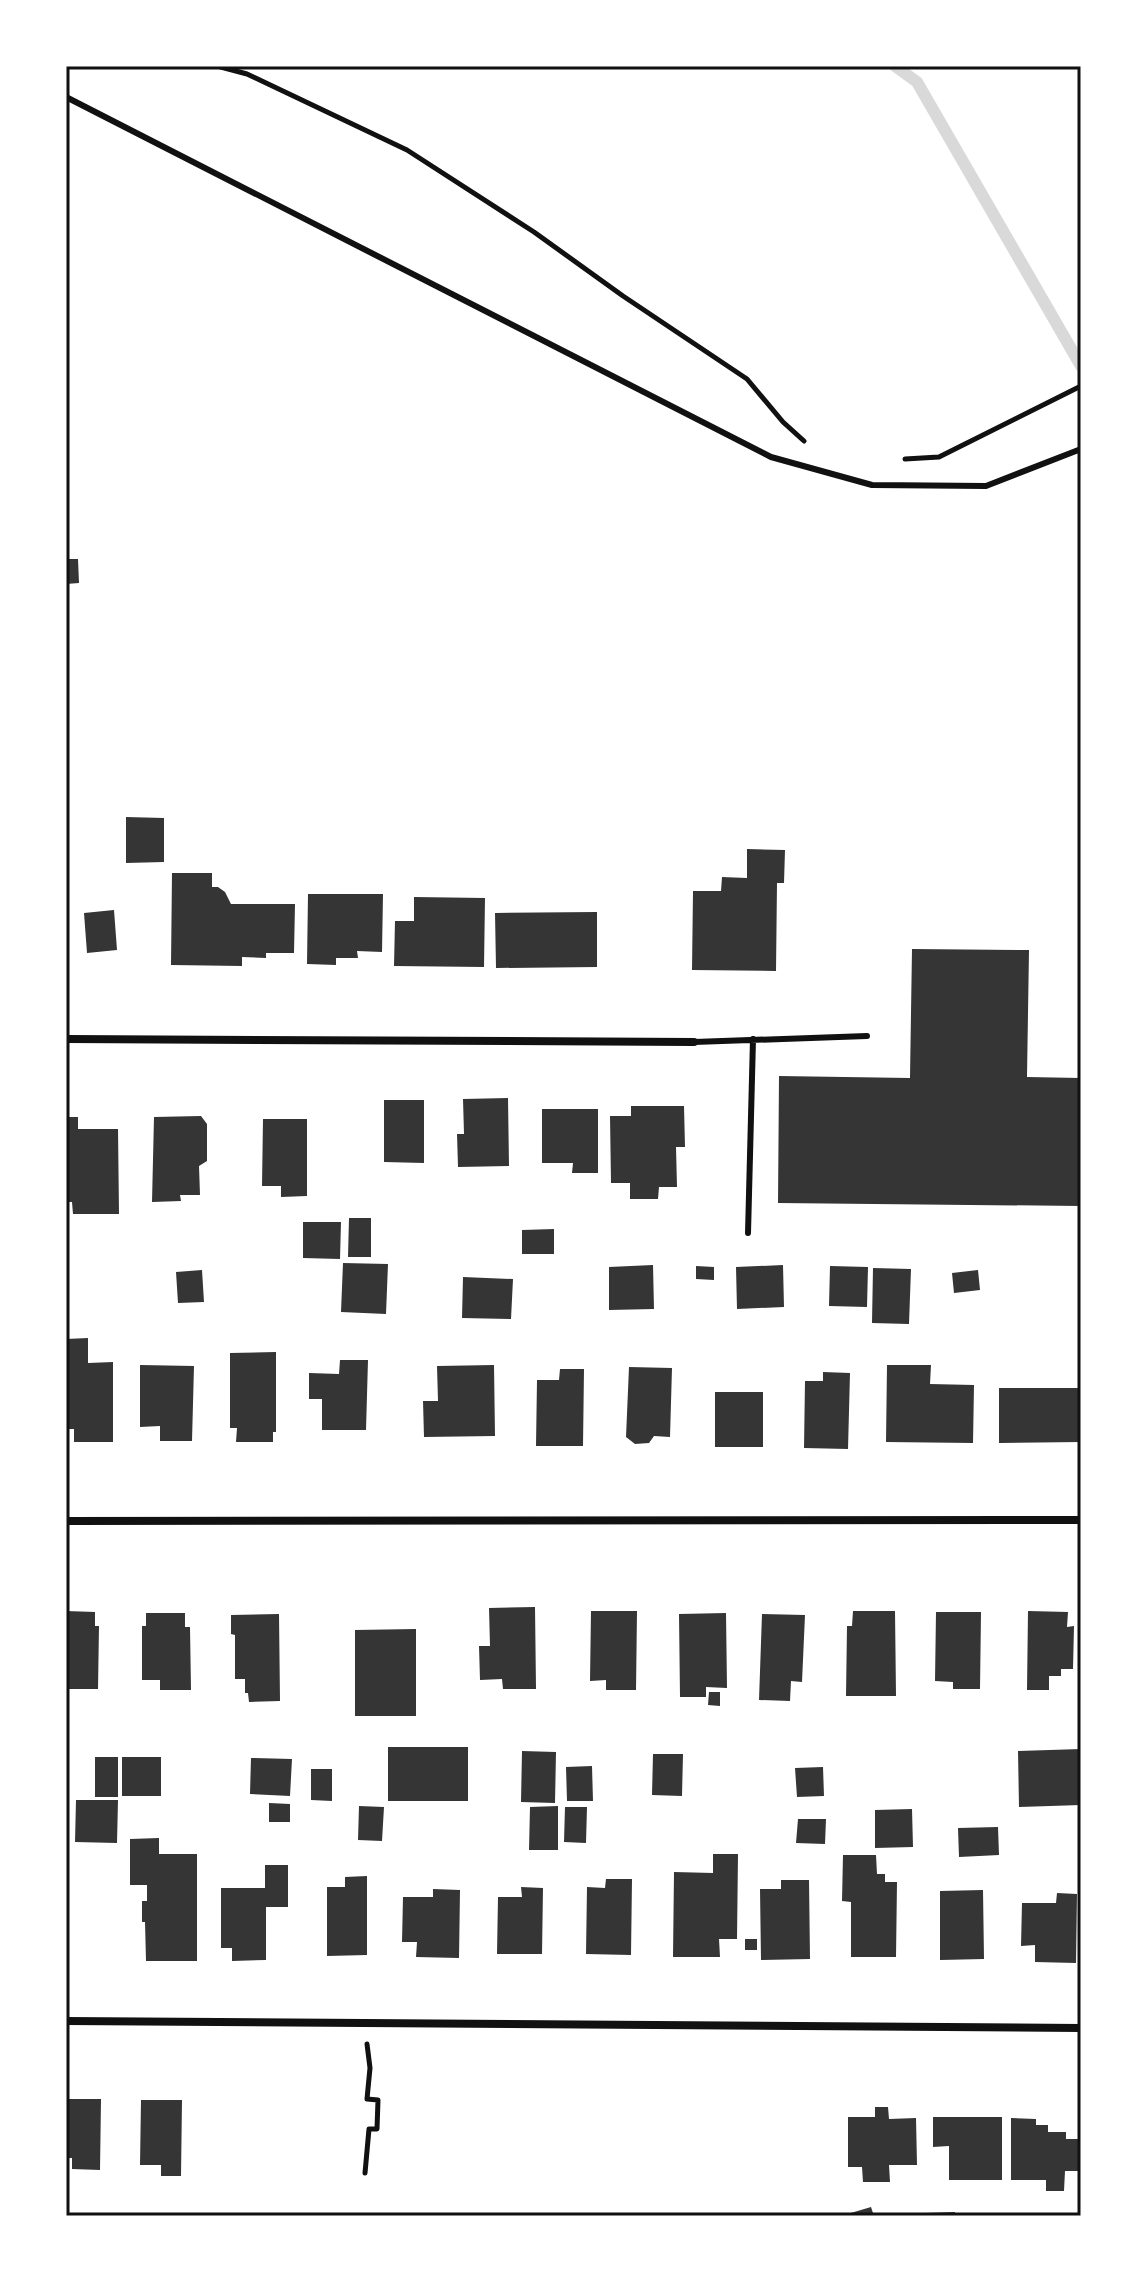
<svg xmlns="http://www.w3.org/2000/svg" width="1147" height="2282" font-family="'IBM Plex Sans',sans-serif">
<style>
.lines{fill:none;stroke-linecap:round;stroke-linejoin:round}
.stream{stroke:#d9d9d9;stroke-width:12}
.building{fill:#353535}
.path{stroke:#111;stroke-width:5}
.service{stroke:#111;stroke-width:6}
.minor{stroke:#111;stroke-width:8}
.neatline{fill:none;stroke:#111;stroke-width:3}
</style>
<rect width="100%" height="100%" fill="#fff"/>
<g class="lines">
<!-- stream -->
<path class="stream" d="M895,66L917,82L1081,366"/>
</g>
<!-- building -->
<path class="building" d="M66,559H78L79,583L66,584Z
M126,817L164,818V862L126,863Z
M747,849L785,850L784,883H777L776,971L692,970L693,891H721L722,877L747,878Z
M172,873H212V887H218L225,892L231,904H295L294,953H266V958L242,957V966L171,965Z
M308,894H383L382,952L357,951L358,958H336V965L307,964Z
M414,897L485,898L484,967L394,966L395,921H414Z
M114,910L117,950L87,953L84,913Z
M597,912V967L496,968L495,913Z
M912,949L1029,950L1027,1077L1081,1078V1206L778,1203L779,1076L910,1078Z
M508,1098L509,1166L458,1167L457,1134H464L463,1099Z
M384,1100H424V1163L384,1162Z
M631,1106H684L685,1147H676L677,1187H659L658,1199H630V1183H611L610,1116H631Z
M542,1109H598V1173H572L573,1163H542Z
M201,1116L207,1124V1161L199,1166L200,1195H180L181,1201L152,1202L154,1117Z
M66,1117H78V1129H118L119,1214H73L72,1202H66Z
M263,1119H307V1196L281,1197V1186H262Z
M349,1218H371V1257H348Z
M303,1222H341L340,1259L303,1258Z
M554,1229V1254H522V1230Z
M343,1263L388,1264L386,1314L341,1312Z
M653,1265L654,1309L609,1310V1267Z
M783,1265L784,1307L737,1309L736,1267Z
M696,1266L714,1267V1280L696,1279Z
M830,1266L868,1267L867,1307L829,1306Z
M873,1268L911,1269L909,1324L872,1323Z
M202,1270L204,1302L178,1303L176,1272Z
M978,1270L980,1290L954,1293L952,1273Z
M463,1277L513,1279L511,1319L462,1318Z
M88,1338V1363L113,1362V1442H74V1429H66V1339Z
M276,1352V1432H273V1442H236L237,1428H230V1353Z
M340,1360H368L366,1430H322V1399H309V1373L339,1374Z
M140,1365L194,1366L192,1441H160V1426L140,1427Z
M494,1365L495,1436L424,1437L423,1401H438L437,1366Z
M887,1365H931L930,1384L974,1385L973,1443L886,1442Z
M629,1367L672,1368L670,1437L654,1436L649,1443L635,1444L626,1437Z
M560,1369H584L583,1446H536L537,1380H559Z
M823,1372L850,1373L848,1449L804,1448L805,1381H823Z
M999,1388H1081V1442L999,1443Z
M715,1392H763V1447H715Z
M535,1607L536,1689H503L502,1679L480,1680L479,1646H490L489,1608Z
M66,1611L95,1612V1626H99L98,1689H66Z
M591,1611H637L636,1690H606V1680L590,1681Z
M853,1611H895L896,1696H846L847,1626H852Z
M1028,1611L1068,1612L1067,1627L1074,1626L1073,1669H1061V1676H1049V1690H1027Z
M936,1612H981L980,1689H953V1682L935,1681Z
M146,1613H185V1627H190L191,1690H160V1680H142V1626H146Z
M726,1613L727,1688L706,1687V1697H680L679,1614Z
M279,1614L280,1701L249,1702L248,1693H245V1679H235V1635L231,1634V1615Z
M762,1614L805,1615L802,1682L791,1681L790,1701L759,1700Z
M416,1629V1716H355V1630Z
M709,1692H720V1706L708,1705Z
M388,1747H468V1801H388Z
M1081,1749V1805L1019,1807L1018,1751Z
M522,1751L556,1752L555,1803L521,1802Z
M653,1754H683L682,1796L652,1795Z
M95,1757H118V1797H95Z
M122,1757H161V1796H122Z
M251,1758L292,1759L290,1796L250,1794Z
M592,1766L593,1801H567L566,1767Z
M823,1767L824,1796L797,1797L795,1768Z
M311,1769H332V1801L311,1800Z
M76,1800H118L117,1843L75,1842Z
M269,1803L290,1804V1822H269Z
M359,1806L384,1807L382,1841L358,1840Z
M558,1806V1850H529L530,1807Z
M565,1807H587L586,1843L564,1842Z
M912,1809L913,1847L875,1848V1810Z
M798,1819H826L825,1844L796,1843Z
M998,1827L999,1855L959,1857L958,1828Z
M159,1838V1854H197V1961H146L145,1922H142V1901H147V1885H130V1839Z
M713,1854H738L737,1939H719L720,1957H673L674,1872L713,1873Z
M843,1855H876L877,1874H885V1882H897L896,1957H851V1902L842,1901Z
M265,1865H288V1907H266V1960L232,1961V1948H221V1888H265Z
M367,1876V1955L327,1956V1887H345V1877Z
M606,1879H632L631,1955L586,1954L587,1887L605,1888Z
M781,1880H809L810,1959L761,1960L760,1889H781Z
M521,1887L543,1888L542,1954H497L498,1897H522Z
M433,1889L460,1890L459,1958L416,1957L417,1942H402L403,1897H433Z
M983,1890L984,1959L940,1960V1891Z
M1057,1893L1077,1894L1076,1963L1035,1962V1945L1021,1946L1022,1903H1056Z
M745,1939H757V1950H745Z
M66,2099H101L100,2170L72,2169V2158H66Z
M141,2100H182L181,2176H161V2165H140Z
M875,2107H888L889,2119L916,2118L917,2165H889L890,2182H863L862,2167H848V2117H875Z
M933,2117H1002V2180H949V2146L933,2147Z
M1011,2118L1036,2119V2125H1048V2132H1066V2139H1081V2171H1065L1064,2191H1046V2180H1011Z
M871,2207L874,2216H844V2215Z
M955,2212V2216H925V2213Z"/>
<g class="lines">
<!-- path -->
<path class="path" d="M217,66L247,74L407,150L534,232L623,296L747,379L783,422L804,441
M905,459L939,457L1081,386
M365,2173L369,2129H377L378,2100L367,2099L370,2068L367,2044"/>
<!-- service -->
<path class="service" d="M66,97L771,457L872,485L986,486L1081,449
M694,1042L867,1036
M748,1233L753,1039"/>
<!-- minor -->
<path class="minor" d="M66,1039L694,1042
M66,1521L1081,1520
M66,2021L1081,2028"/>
</g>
<!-- border -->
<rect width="1147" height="2282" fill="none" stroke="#ffffff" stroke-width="136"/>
<rect x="68" y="68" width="1011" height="2146" class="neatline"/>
</svg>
